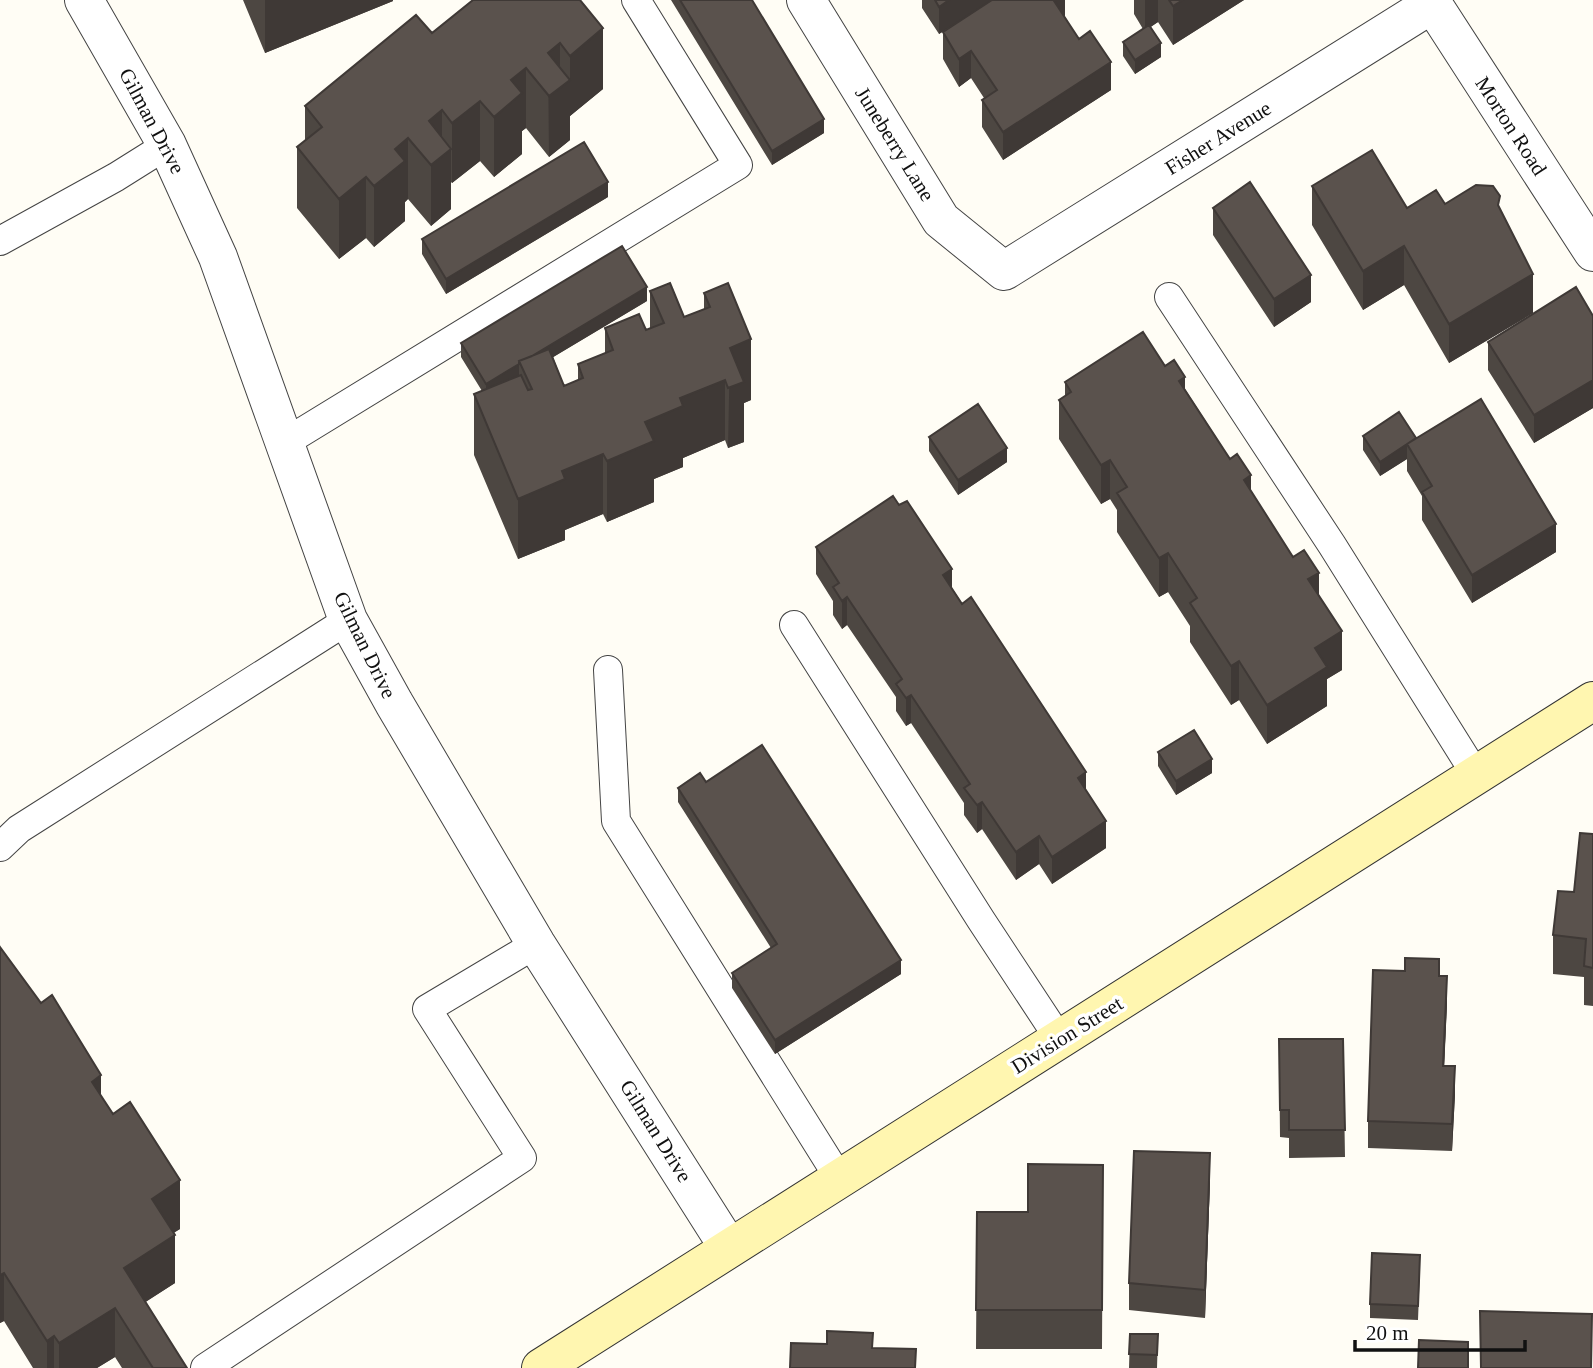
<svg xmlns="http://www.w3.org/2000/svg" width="1593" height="1368" font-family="'Times New Roman',serif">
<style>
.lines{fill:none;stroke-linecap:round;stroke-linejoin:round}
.lane-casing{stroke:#444;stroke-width:30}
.street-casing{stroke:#444;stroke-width:40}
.secondary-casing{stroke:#333;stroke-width:40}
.lane{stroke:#fff;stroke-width:28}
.street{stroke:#fff;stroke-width:38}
.secondary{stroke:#fff6b0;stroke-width:38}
.wall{fill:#4d4742}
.shaded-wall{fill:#3f3936}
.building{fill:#5a524d;stroke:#3f3936;stroke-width:2}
.labels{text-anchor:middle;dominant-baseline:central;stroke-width:7;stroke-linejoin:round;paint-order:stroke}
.street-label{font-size:21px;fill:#111;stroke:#fff}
</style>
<rect width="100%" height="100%" fill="#fffdf5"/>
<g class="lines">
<!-- lane casing -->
<g class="lane-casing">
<path id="lane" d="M0,241L116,177L167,145
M1169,297L1332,545L1476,775
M284,443L738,165L636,0
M794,625L981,920L1060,1040
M608,670L616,821L839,1178
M0,847L19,829L348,620
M205,1368L522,1158L427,1009L536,944"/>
</g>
<!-- street casing -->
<g class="street-casing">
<path id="street" d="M84,0L167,145L218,257L348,620L394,703L536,944L729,1248
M806,0L941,220L1004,271L1432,4
M1430,0L1593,252"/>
</g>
<!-- secondary casing -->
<g class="secondary-casing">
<path id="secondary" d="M541,1368L1593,701"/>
</g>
<!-- lane -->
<use href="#lane" class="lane"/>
<!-- street -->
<use href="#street" class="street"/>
<!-- secondary -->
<use href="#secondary" class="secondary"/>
</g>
<!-- wall -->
<path class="wall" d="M243,0H393V1L265,53Z
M580,0L603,89L570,116V140L549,157L526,128L522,131V154L494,177L480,161L452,183L451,182V209L431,226L408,199L405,202V221L374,247L366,238L339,259L297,208V147L305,141V106L432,33Z
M671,0H752L824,133L772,165Z
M922,0H1065V17L1111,90L1003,160L982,127V100L984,98L971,78L959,87L943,59V32L973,12L939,34L922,8Z
M1134,0H1244L1173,45L1158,22L1150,27L1161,57L1135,74L1123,56V42L1143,29L1134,14Z
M1312,186L1407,208L1445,204L1500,209L1533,313L1449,363L1404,285L1363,310L1312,225Z
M608,197L446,294L422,254V239Z
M1213,208L1311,302L1274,327L1213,235Z
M650,291L684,317L704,309V293L751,400L744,403V442L728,448L725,440L683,458V467L654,479V502L607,522L603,514L565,530V540L518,559L474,455V394L482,391L461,357V343L647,301L553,357L564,386L578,380V364L605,353V328L646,330L650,329Z
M1593,316V408L1534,443L1488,370V342Z
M1165,366L1185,389L1293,557L1319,595L1342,670L1327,679V706L1267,744L1239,700L1231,705L1190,642V626L1168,592L1159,597L1117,532V510L1110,499L1101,504L1059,439V400L1065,396V382Z
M1363,436L1416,438L1556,552L1472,603L1422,520V496L1407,471V459L1380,476L1363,450Z
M929,437L1007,462L958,495L929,451Z
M816,547L952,588L1086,791L1106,848L1052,884L1039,864L1016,880L982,829L977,833L964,815V803L911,723L906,726L896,711V697L847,625L842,629L833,615V601L816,574Z
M1158,752L1212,773L1176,795L1158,766Z
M706,782L901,974L775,1054L732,988V973L771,948L678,802V788Z
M1593,834V1006L1584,1005V977L1553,974V935L1574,892Z
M0,947L101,1096L180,1229L174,1232L175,1283L145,1302L187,1368H122L115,1357L97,1368H33L4,1321L0,1323Z
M1439,976L1447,1003L1444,1066L1455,1094L1452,1151L1368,1148V1121Z
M1279,1039H1343L1345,1157L1289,1158V1138L1280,1137Z
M1103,1165L1102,1349H976L977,1212H1028Z
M1210,1181L1205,1318L1129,1310V1283Z
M1420,1269L1418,1320L1370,1318V1304Z
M1130,1334H1158L1157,1368H1129Z"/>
<!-- shaded-wall -->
<path class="shaded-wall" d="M265,0H393V1L265,53Z
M949,0H993L939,34V7Z
M1056,0H1065V22L1054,1Z
M1145,0H1158V22L1145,31Z
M1183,0H1244L1173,45V6Z
M603,28V89L570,116V56Z
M560,43V88L570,80V140L549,157L548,53Z
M1161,43V57L1135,74V60Z
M971,51V78L959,87V59Z
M1111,62V90L1003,160V132Z
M526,68V128L522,131V154L494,177V117L511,80Z
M480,101V161L452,183V123Z
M442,110V156L451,149V209L431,226V165L429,121Z
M824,119V133L772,165V151Z
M408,138V199L405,202V221L374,247V186L395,149Z
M366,177V238L339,259V199Z
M608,182V197L446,294V279Z
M1404,246V285L1363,310V271Z
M1533,274V313L1449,363V324Z
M1311,275V302L1274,327V299Z
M647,287V301L525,374L520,363Z
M751,339V400L744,403V442L728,448L730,348Z
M519,364V378L486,398V384Z
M1185,377V416L1179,381Z
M725,380V440L683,458V467L654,479V502L607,522V461L645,422L680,398Z
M1593,380V408L1534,443V415Z
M1407,444V459L1380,476V462Z
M1007,448V462L958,495V480Z
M603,454V514L565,530V540L518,559V499L562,471Z
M1110,460V499L1101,504V465Z
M1251,475V514L1244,480Z
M1556,524V552L1472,603V575Z
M1168,553V592L1159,597V558Z
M952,569V596L943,575Z
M1319,573V611L1308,579Z
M847,597V625L842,629V601Z
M1342,631V670L1327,679V706L1267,744V705L1315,648Z
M1239,661V700L1231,705V666Z
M911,695V723L906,726V698Z
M1212,759V773L1176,795V781Z
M1086,772V800L1078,778Z
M982,802V829L977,833V805Z
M1106,821V848L1052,884V857Z
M1039,836V864L1016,880V852Z
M901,960V974L775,1054V1040Z
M1447,976V1003L1443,1094V1066Z
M1455,1066V1094L1452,1151V1124Z
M101,1075V1123L92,1082Z
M1210,1153V1181L1205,1318V1290Z
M180,1180V1229L152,1247V1199Z
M175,1235V1283L124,1316V1268Z
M4,1273V1321L0,1323V1275Z
M115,1308V1357L97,1368H59V1343Z
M1592,1314V1368H1591Z
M54,1336V1368H47V1341Z"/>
<!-- building -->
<path class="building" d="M473,0H580L603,28L570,56L560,43L548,53L570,80L549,96L526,68L511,80L522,93L494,117L480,101L452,123L442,110L429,121L451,149L431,165L408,138L395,149L405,161L374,186L366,177L339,199L297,147L322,127L305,106L416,15L432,33Z
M680,0H752L824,119L772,151Z
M935,0H949L939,7Z
M992,0H1056L1054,1L1079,39L1090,31L1111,62L1003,132L982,100L997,90L971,51L959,59L943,32Z
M1169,0H1183L1173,6Z
M1149,25L1161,43L1135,60L1123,42Z
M584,142L608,182L446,279L422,239Z
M1372,150L1407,208L1436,190L1445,204L1476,185L1493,186L1500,196L1498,205L1533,274L1449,324L1404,246L1363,271L1312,186Z
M1250,182L1311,275L1274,299L1213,208Z
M622,246L647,287L532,356L519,361V364L486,384L461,343Z
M670,283L684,317L710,307L704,293L728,283L751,339L730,348L744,382L728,388L725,380L680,398L683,406L645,422L654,441L607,461L603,454L562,471L565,479L518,499L474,394L521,375L528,390L532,389L519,361L549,349L564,386L583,378L578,364L613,350L605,328L639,314L646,330L664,323L650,291Z
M1576,287L1593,316V380L1534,415L1488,342Z
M1143,332L1165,366L1174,360L1185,377L1179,381L1230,459L1237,454L1251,475L1244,480L1293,557L1304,550L1319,573L1308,579L1342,631L1315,648L1327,667L1267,705L1239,661L1231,666L1190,603L1197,598L1168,553L1159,558L1117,493L1127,487L1110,460L1101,465L1059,400L1071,392L1065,382Z
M1481,399L1556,524L1472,575L1422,492L1432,486L1407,444Z
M978,404L1007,448L958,480L929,437Z
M1399,412L1416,438L1380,462L1363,436Z
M893,496L899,505L907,501L952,569L943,575L962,604L971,597L1086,772L1078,778L1106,821L1052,857L1039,836L1016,852L982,802L977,805L964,788L970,784L911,695L906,698L896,684L902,679L847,597L842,601L833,587L839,583L816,547Z
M1194,730L1212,759L1176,781L1158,752Z
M762,745L901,960L775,1040L732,973L777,944L678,788L700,773L706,782Z
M1580,833L1593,834V968L1584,966L1586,939L1553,935L1558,891L1574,892Z
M0,947L41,1003L52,995L101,1075L92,1082L113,1114L130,1102L180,1180L152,1199L175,1235L124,1268L187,1368H153L115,1308L59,1343L54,1336L47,1341L4,1273L0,1275Z
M1405,958L1439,959V976H1447L1443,1066H1455L1452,1124L1368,1121L1373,970L1405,971Z
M1279,1039H1343L1345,1130H1289V1110H1280Z
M1134,1151L1210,1153L1205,1290L1129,1283Z
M1028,1164L1103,1165L1102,1310H976L977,1212H1028Z
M1372,1253L1420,1255L1418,1306L1370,1304Z
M1480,1311L1592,1314L1591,1368H1481Z
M827,1331L873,1333L872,1348L916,1349L915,1368H790L791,1343L827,1344Z
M1130,1334H1158L1157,1355L1129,1354Z
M1419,1340L1468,1342V1368H1418Z"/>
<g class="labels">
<!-- street labels -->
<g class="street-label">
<text transform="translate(152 121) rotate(62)">Gilman Drive</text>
<text transform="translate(1511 126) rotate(57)">Morton Road</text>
<text transform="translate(1218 138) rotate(-32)">Fisher Avenue</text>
<text transform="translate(895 144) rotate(58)">Juneberry Lane</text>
<text transform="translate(365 645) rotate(64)">Gilman Drive</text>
<text transform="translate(1067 1035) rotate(-32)">Division Street</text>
<text transform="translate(656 1131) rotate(58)">Gilman Drive</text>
</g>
</g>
<!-- scale -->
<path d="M1355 1340v10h170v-10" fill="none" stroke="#111111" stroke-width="3.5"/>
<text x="1366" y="1340" font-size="21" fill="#111111" stroke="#ffffff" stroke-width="5" paint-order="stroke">20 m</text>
</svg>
